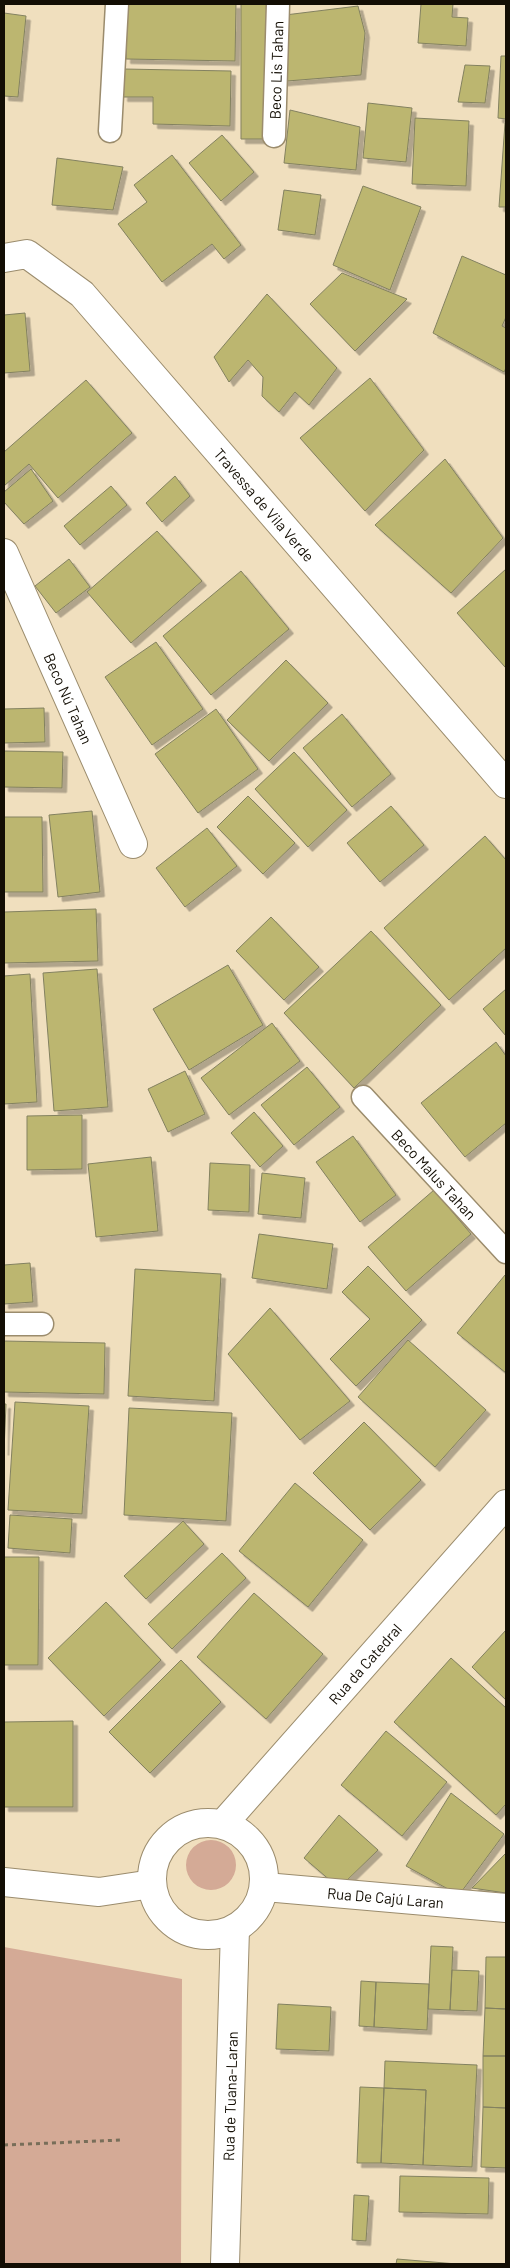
<svg xmlns="http://www.w3.org/2000/svg" width="510" height="2268" font-family="Barlow,sans-serif">
<style>
.green{fill:#d4aa96}
.building{fill:#bcb670;stroke:#838160;filter:url(#shadow)}
.lines{fill:none;stroke-linecap:round;stroke-linejoin:round}
.lane-casing{stroke:#9b8c6d;stroke-width:25}
.street-casing{stroke:#9b8c6d;stroke-width:30}
.secondary-casing{stroke:#9b8c6d;stroke-width:30}
.path{stroke:#786e59;stroke-width:3;stroke-dasharray:4 4;stroke-linecap:butt}
.lane{stroke:#fff;stroke-width:22}
.street{stroke:#fff;stroke-width:28}
.secondary{stroke:#fff;stroke-width:28}
.labels{text-anchor:middle;dominant-baseline:central;stroke-width:4.5;stroke-linejoin:round;paint-order:stroke}
.street-label{font-size:15px;fill:#130e04;stroke:#fdeccb}
</style>
<defs>
<filter id="shadow"><feDropShadow dx="4.5" dy="4.5" stdDeviation="0" flood-color="#0004"/></filter>
</defs>
<rect width="100%" height="100%" fill="#f0dfbe"/>
<!-- green -->
<path class="green" d="M186 1865a25 25 0 1 1 50 0a25 25 0 1 1-50 0Z
M4,1947L182,1979L181,2264H4Z"/>
<!-- building -->
<path class="building" d="M127,4H236L235,61L126,59Z
M241,4H267V139H241Z
M421,4H453L452,17L468,18L466,46L418,43Z
M358,6L365,33L361,75L275,82L277,16Z
M4,13L26,16L18,97L4,96Z
M501,56H506V119L498,118Z
M465,65L490,66L485,103L458,102Z
M124,69L231,71L230,126L153,124V97H123Z
M368,103L412,108L406,162L363,158Z
M290,110L360,127L356,170L284,163Z
M415,118L469,121L466,186L412,184Z
M505,123H506V207H499Z
M222,135L254,172L221,201L189,163Z
M172,155L241,245L224,259L212,244L162,282L118,224L147,202L134,185Z
M57,158L123,167L113,210L52,205Z
M363,186L421,207L390,290L333,265Z
M284,190L321,195L315,235L278,230Z
M462,256L506,275V317L502,326L506,328V368L504,372L433,333Z
M342,273L407,299L355,351L310,304Z
M267,294L337,368L309,405L295,392L279,412L262,396L263,377L248,360L229,382L214,357Z
M25,313L30,371L4,373V315Z
M370,378L424,450L365,511L300,438Z
M86,380L132,433L58,498L29,464L4,486V452Z
M445,459L503,538L451,593L375,525Z
M31,469L53,501L24,524L4,502V492Z
M175,476L190,496L162,522L146,503Z
M111,486L127,505L80,545L64,526Z
M157,531L202,581L131,643L87,592Z
M69,559L90,587L56,613L35,586Z
M506,569V666L505,667L457,613Z
M241,571L289,629L211,695L163,636Z
M156,642L203,709L152,745L105,677Z
M286,660L328,703L269,761L227,720Z
M44,708L45,742L4,743V709Z
M216,709L258,769L198,813L155,754Z
M342,714L391,774L352,807L303,748Z
M4,751L63,752L62,788L4,787Z
M294,752L347,810L308,847L255,789Z
M248,796L295,843L263,874L217,827Z
M391,806L424,845L380,882L347,843Z
M92,811L100,892L58,897L49,815Z
M4,817H42L43,892H4Z
M207,828L237,866L185,907L156,868Z
M485,836L506,860V948L449,1000L384,928Z
M96,909L98,961L4,963V912Z
M271,917L319,967L284,1000L236,951Z
M371,931L441,1005L354,1088L284,1013Z
M228,965L263,1025L189,1070L153,1009Z
M97,969L108,1107L54,1111L43,973Z
M30,974L37,1102L4,1104V976Z
M506,989V1036L483,1009Z
M272,1023L300,1061L229,1115L201,1078Z
M496,1042L506,1056V1123L465,1157L421,1103Z
M307,1067L340,1107L294,1145L261,1105Z
M185,1071L205,1114L168,1132L148,1089Z
M254,1112L283,1146L260,1167L231,1133Z
M82,1115V1169L27,1170V1116Z
M353,1136L396,1195L360,1222L316,1162Z
M151,1157L158,1231L96,1237L88,1164Z
M210,1163L250,1165L249,1212L208,1210Z
M262,1173L305,1178L301,1218L258,1214Z
M434,1190L471,1234L406,1291L368,1247Z
M259,1234L333,1244L327,1289L252,1278Z
M30,1263L33,1302L4,1304V1265Z
M368,1266L422,1320L356,1386L330,1359L370,1319L342,1292Z
M135,1269L221,1274L214,1401L128,1396Z
M505,1275L506,1276V1373L457,1333Z
M270,1308L350,1401L300,1440L228,1354Z
M408,1340L486,1410L435,1467L358,1397Z
M4,1341L105,1343L104,1394L4,1392Z
M15,1402L89,1406L82,1514L8,1510Z
M4,1404H6L4,1451Z
M129,1408L232,1413L226,1521L124,1515Z
M364,1422L421,1480L370,1530L313,1473Z
M295,1483L363,1540L308,1607L239,1551Z
M10,1515L72,1519L70,1553L8,1548Z
M183,1521L204,1544L146,1599L124,1576Z
M222,1553L246,1578L172,1649L148,1624Z
M4,1557H39L38,1665H4Z
M254,1593L323,1654L266,1719L197,1657Z
M106,1602L161,1660L104,1716L48,1658Z
M506,1630V1700L472,1667Z
M451,1658L506,1708V1804L496,1815L394,1722Z
M181,1660L221,1702L150,1773L109,1732Z
M73,1721V1807H4V1722Z
M386,1731L447,1782L402,1836L341,1785Z
M451,1793L504,1834L459,1895L406,1866Z
M339,1815L378,1850L339,1888L304,1858Z
M506,1853V1893L472,1888Z
M431,1946L453,1947L450,2010L428,2009Z
M486,1957H506V2009L485,2008Z
M452,1970L479,1971L477,2011L450,2010Z
M361,1981L376,1982L374,2027L359,2026Z
M376,1982L429,1984L427,2030L374,2027Z
M278,2004L331,2007L329,2051L276,2049Z
M485,2008L506,2009V2056H483Z
M483,2056H506V2108L483,2107Z
M385,2061L477,2065L472,2167L423,2165L426,2090L384,2088Z
M360,2087L384,2088L381,2163H357Z
M384,2088L426,2090L423,2165L381,2163Z
M483,2107L506,2108V2168L481,2167Z
M400,2176L489,2178L488,2214L399,2212Z
M354,2195L369,2196L366,2241L352,2240Z
M397,2259L457,2264H396Z"/>
<g class="lines">
<!-- lane casing -->
<g class="lane-casing">
<g id="lane">
<path d="M110,131L117,4"/>
<path id="s1" d="M274,136L278,4"/>
<path id="s2" d="M363,1097L506,1252"/>
<path d="M4,1324H42"/>
</g>
</g>
<!-- street casing -->
<g class="street-casing">
<g id="street">
<path id="s3" d="M4,258L27,254L82,294L506,784"/>
<path id="s4" d="M4,553L133,844"/>
<path id="s5" d="M265,1887L506,1908"/>
</g>
</g>
<!-- secondary casing -->
<g class="secondary-casing">
<g id="secondary">
<circle cx="208" cy="1879" r="56"/>
<path id="s6" d="M223,1824L506,1504"/>
<path d="M4,1882L99,1892L152,1884"/>
<path id="s7" d="M225,2264L235,1929"/>
</g>
</g>
<!-- path -->
<path class="path" d="M4,2145L122,2140"/>
<!-- lane -->
<use href="#lane" class="lane"/>
<!-- street -->
<use href="#street" class="street"/>
<!-- secondary -->
<use href="#secondary" class="secondary"/>
</g>
<g class="labels">
<!-- street labels -->
<g class="street-label">
<text stroke="none"><textPath href="#s1" startOffset="66">Beco Lis Tahan</textPath></text>
<text stroke="none"><textPath href="#s3" startOffset="370">Travessa de Vila Verde</textPath></text>
<text stroke="none"><textPath href="#s4" startOffset="159">Beco Nú Tahan</textPath></text>
<text stroke="none"><textPath href="#s2" startOffset="105">Beco Malus Tahan</textPath></text>
<text stroke="none"><textPath href="#s6" startOffset="214">Rua da Catedral</textPath></text>
<text stroke="none"><textPath href="#s5" startOffset="121">Rua De Cajú Laran</textPath></text>
<text stroke="none"><textPath href="#s7" startOffset="168">Rua de Tuana-Laran</textPath></text>
</g>
</g>
<!-- border -->
<rect width="510" height="2268" fill="none" stroke="#130e04" stroke-width="10"/>
</svg>
